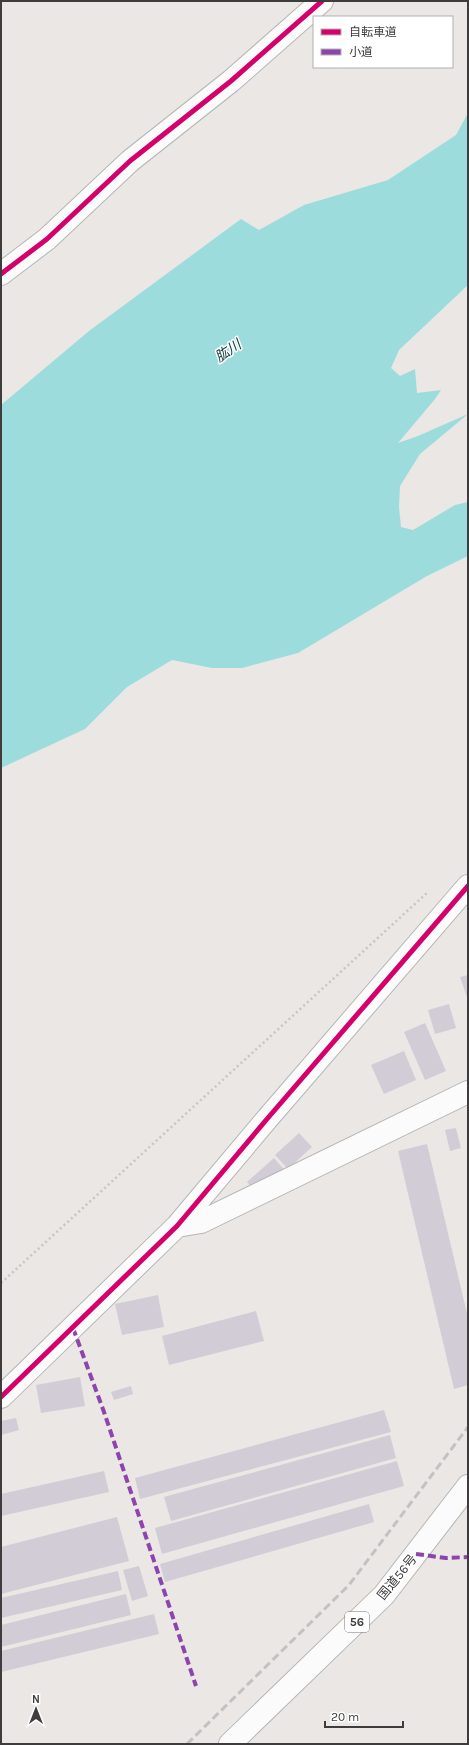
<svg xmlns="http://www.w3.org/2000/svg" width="469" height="1745" font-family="Karla,'Noto Sans JP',sans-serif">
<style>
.water{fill:#9ddcdd}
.building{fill:#d2ccd7}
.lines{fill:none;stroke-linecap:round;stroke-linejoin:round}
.minor-casing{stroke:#b7b6b4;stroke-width:24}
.highway-casing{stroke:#b7b6b4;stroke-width:24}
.path{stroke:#c6c6c5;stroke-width:2.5;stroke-dasharray:2 3;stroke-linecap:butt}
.minor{stroke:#fcfbfb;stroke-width:22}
.highway{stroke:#fcfbfb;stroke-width:22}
.rail{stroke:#c3c2c2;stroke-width:3;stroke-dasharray:8 4;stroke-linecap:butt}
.quiet{stroke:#8e44ad;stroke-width:4;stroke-dasharray:8 4;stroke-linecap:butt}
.cycleway-casing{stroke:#fff;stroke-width:8}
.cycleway{stroke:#d6006c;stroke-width:5}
.labels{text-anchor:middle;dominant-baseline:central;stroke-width:3;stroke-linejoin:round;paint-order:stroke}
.shield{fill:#fff;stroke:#787676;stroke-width:1}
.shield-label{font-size:12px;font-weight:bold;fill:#3e3c3c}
.street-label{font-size:13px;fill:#3e3c3c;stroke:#fff}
.water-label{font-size:14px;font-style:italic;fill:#0f3b3d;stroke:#fff}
</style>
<rect width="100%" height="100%" fill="#eae7e5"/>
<!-- water -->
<path class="water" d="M468,113V285L399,350L391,368L400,376L415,369L417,393L441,390L435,399L398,443L418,436L468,414L420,454L400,486L399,507L401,527L413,530L455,505L468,502V556L427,576L298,653L242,668H212L172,660L127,687L85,729L1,768V405L89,331L241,219L259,230L304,205L388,180L456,135Z"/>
<!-- building -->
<path class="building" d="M468,975V1000L460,977Z
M449,1004L456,1028L435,1034L428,1010Z
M425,1023L446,1071L425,1080L404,1032Z
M404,1051L416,1080L384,1094L371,1065Z
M456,1128L461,1148L450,1151L445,1130Z
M299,1133L312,1147L288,1169L275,1155Z
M427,1144L468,1318V1385L454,1389L398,1151Z
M274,1158L288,1174L255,1191L247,1182Z
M158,1295L164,1327L122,1335L115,1304Z
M256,1311L264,1341L169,1365L162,1336Z
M80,1377L85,1406L41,1413L36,1385Z
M131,1386L133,1394L114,1400L111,1392Z
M384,1410L391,1432L140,1499L135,1478Z
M16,1418L19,1430L1,1435V1421Z
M390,1435L396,1458L171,1521L164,1497Z
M397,1461L404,1486L162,1554L155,1528Z
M104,1471L109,1492L1,1516V1494Z
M369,1504L374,1522L165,1582L160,1564Z
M117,1517L129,1561L1,1594V1547Z
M139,1566L148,1596L132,1601L123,1570Z
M118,1571L122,1590L1,1618V1598Z
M126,1594L131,1615L1,1647V1625Z
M154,1614L159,1634L1,1672V1651Z"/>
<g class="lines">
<!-- minor casing -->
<g class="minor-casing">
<path id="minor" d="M1,274L47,239L130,161L231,81L322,1
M177,1226L201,1222L468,1092
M1,1397L177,1226L267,1119L468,886"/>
</g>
<!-- highway casing -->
<g class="highway-casing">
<path id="highway" d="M230,1744L384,1595L468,1486"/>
</g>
<!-- path -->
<path class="path" d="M1,1283L428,892"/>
<!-- minor -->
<use href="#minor" class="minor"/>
<!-- highway -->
<use href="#highway" class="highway"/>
<!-- rail -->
<path class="rail" d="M187,1744L349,1585L468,1427"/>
<!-- quiet -->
<path class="quiet" d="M73,1328L104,1412L196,1686
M416,1554L446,1558L468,1557"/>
<!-- cycleway casing -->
<g class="cycleway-casing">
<path id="cycleway" d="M1,274L47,239L130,161L231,81L322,1
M1,1397L177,1226L267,1119L468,886"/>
</g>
<!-- cycleway -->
<use href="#cycleway" class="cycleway"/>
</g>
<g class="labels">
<!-- shield labels -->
<rect class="shield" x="345" y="1612" width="24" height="20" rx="3"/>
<g class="shield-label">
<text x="357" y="1622">56</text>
</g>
<!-- street labels -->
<g class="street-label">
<text transform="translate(397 1577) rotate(-51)">国道56号</text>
</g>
<!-- water labels -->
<g class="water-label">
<text transform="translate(228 351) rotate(-34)">肱川</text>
</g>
</g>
<!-- border -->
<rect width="469" height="1745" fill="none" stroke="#3e3c3c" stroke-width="4"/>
<!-- legend -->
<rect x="313" y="16" width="140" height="52" fill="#ffffff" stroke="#b2b1b1"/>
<rect x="321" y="29" width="20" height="6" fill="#d6006c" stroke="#b2b1b1"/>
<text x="349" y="36" font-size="12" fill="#3e3c3c">自転車道</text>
<rect x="321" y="49" width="20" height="6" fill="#8e44ad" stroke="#b2b1b1"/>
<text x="349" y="56" font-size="12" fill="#3e3c3c">小道</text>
<!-- north arrow -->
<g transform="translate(36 1709)" stroke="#ffffff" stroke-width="3" paint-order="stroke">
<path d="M0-3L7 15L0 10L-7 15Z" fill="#3e3c3c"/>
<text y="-6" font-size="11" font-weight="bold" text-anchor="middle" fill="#3e3c3c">N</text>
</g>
<!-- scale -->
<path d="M325 1721v6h78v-6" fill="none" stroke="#3e3c3c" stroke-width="2"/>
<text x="331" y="1721" font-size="12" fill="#3e3c3c" stroke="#ffffff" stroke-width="3" paint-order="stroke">20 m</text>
</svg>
